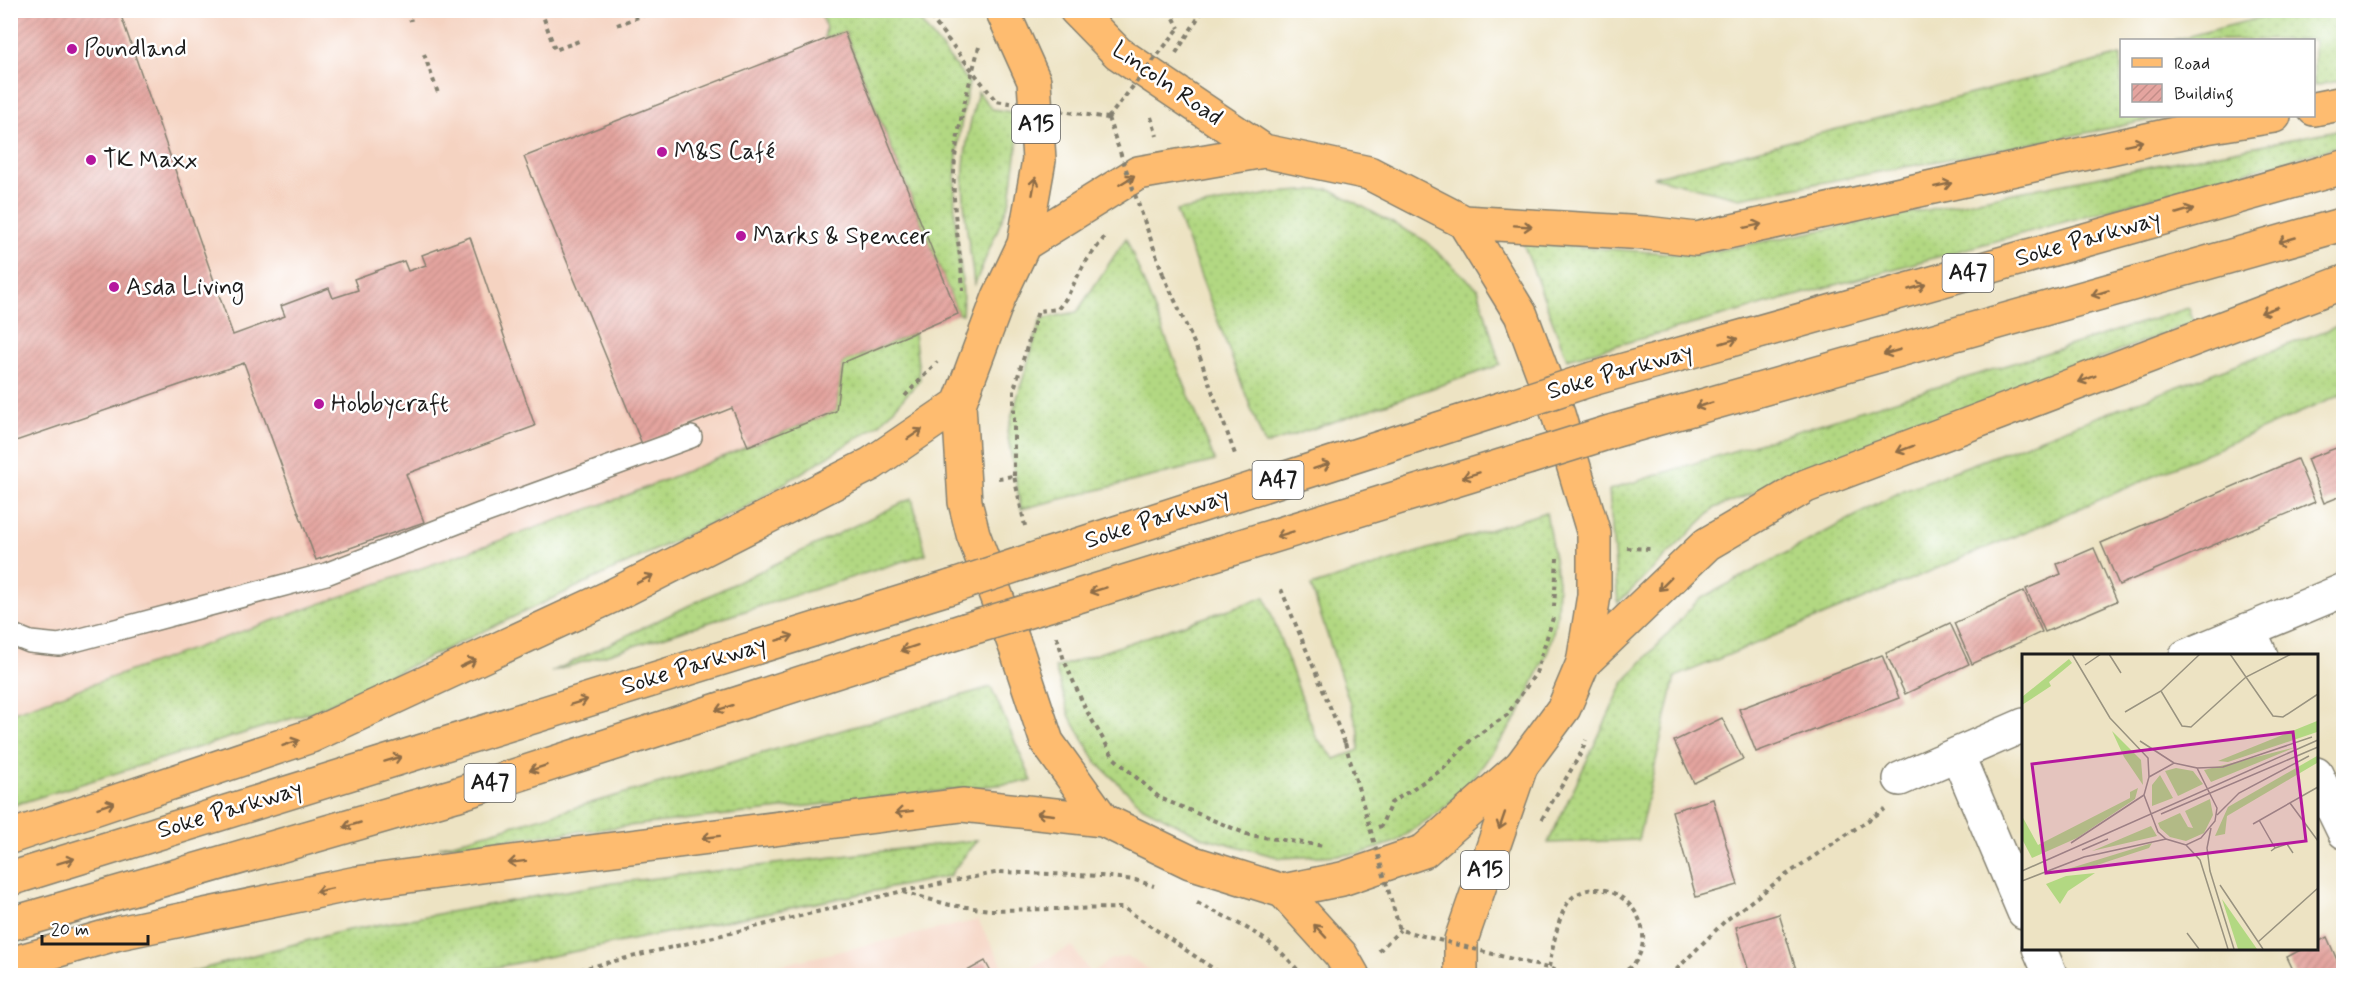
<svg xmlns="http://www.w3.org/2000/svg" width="2354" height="986" font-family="Mynerve,sans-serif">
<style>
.built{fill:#f5d3c1}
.grass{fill:url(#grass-dots);stroke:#677a4f;stroke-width:1.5}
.building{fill:url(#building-hatch)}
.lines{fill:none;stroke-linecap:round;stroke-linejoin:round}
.lane-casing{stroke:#848070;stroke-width:24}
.street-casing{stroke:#848070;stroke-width:36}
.primary-casing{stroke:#848070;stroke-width:36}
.highway-casing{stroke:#848070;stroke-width:36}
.path{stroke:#848070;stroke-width:4;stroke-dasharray:4.5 4.5;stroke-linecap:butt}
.lane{stroke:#fff;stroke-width:21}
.street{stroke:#fff;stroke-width:33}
.primary{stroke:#febc70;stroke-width:33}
.highway{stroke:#febc70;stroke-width:33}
.highway-bridge-casing{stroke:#848070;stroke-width:36;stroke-linecap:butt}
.path-bridge{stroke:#848070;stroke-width:4;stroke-dasharray:4.5 4.5;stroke-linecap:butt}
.highway-bridge{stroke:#febc70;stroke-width:33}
.oneway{stroke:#8d6c46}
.poi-dot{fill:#b5179e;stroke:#fff;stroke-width:2}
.labels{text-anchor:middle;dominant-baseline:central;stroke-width:5;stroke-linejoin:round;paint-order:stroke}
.shield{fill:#fff;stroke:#606060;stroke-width:1.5}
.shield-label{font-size:22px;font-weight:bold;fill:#1c1c1c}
.poi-label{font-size:24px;fill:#1c1c1c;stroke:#fff;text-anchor:start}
.street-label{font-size:24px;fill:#1c1c1c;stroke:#fff}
.inset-road{fill:none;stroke:#999380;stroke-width:1.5}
.view{fill:#b5179e;fill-opacity:0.15;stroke:#b5179e;stroke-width:3}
.inset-edge{fill:none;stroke:#1c1c1c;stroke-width:3}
</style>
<defs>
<pattern id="grass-dots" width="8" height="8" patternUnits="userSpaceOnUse" patternTransform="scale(1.5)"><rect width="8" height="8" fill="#b2d882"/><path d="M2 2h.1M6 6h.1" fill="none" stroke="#98b970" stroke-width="1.8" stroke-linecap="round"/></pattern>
<pattern id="building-hatch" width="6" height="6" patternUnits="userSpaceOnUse" patternTransform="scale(1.5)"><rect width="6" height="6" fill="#e4a49f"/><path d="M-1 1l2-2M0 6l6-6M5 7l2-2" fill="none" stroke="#c38d88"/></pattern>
</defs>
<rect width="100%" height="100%" fill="#fff"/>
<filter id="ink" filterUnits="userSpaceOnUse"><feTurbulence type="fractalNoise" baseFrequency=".0167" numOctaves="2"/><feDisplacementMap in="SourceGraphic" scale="12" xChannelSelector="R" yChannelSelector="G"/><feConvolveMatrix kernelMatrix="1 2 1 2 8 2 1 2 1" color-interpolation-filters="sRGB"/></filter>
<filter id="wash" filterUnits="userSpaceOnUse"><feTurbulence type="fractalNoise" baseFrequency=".008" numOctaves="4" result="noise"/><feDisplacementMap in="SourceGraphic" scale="24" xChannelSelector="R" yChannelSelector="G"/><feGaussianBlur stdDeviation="1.35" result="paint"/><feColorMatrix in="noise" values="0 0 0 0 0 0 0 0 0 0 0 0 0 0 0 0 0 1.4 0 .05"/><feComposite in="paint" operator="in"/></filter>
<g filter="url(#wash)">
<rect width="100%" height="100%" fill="#ede3c3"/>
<!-- built -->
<path class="built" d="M10,11H836L958,314L843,363L836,411L620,498L11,713Z
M978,920L1008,975L731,976Z
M1072,946L1091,974L1109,960L1127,956L1152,971L1154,975H1016Z"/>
<!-- grass -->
<path class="grass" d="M820,11H912L969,83C959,129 953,170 955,217C957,250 965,281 962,314H958L845,32L824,38L826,28Z
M2286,11H2343V80L2314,86V40H2174Z
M2121,55L2122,116H2171L2055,139L1740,198L1653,177Z
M978,92L992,109L1017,113L1018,140L1010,200L974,286C972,257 965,228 964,198C961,163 969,125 978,92Z
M2343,129V145L1567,359L1523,243L1694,255Z
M1330,189L1424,240L1478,289L1500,365L1265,445L1176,211L1275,193Z
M1126,238L1215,461L1021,509L1007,432L1041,319L1077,312Z
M2189,308L2194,322L1715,508L1618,603L1609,490Z
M2343,324V394L2025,532L1675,677L1638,840L1548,843L1624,682L1698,600L1904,490Z
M914,333L920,380L880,424L748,506L315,711L11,806V713L620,498L836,411L842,363Z
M912,498L926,554L551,672Z
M1546,512L1558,581L1557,617L1548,651L1518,716L1476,775L1448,805L1395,842L1359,854L1281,858L1202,837L1143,807L1097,763L1070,717L1055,668L1265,597L1316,737L1335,759L1359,750V731L1311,586Z
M991,687L1032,781L439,847Z
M977,840L949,876L458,975H180L343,931L605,884Z"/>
<g id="blocks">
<!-- building -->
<path class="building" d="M10,10H119L233,335L285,316L281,306L329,288L333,298L358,290L354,279L404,261L408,271L426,265L422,255L470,237L535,426L406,474L424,522L316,560L244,363L10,443Z
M844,32L958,314L842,363L836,411L748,446L732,408L642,444L524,157Z
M2344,445V495L2324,503L2307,459Z
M2297,459L2315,502L2119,585L2101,543Z
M2094,548L2117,601L2045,632L2026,589L2061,574L2057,564Z
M2024,591L2042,632L1972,664L1954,623Z
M1950,623L1969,664L1905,694L1886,653Z
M1882,655L1899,698L1756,752L1739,709Z
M1722,718L1743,759L1694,783L1674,741Z
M1713,799L1738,885L1696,897L1672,811Z
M1779,914L1798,976H1750L1736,927Z
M2327,937L2344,976H2296L2287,957L2304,948H2316V943Z
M985,961L993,976H958Z"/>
</g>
</g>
<g filter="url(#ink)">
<use href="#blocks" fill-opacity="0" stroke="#848070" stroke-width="1.5"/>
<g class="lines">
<!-- lane casing -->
<g class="lane-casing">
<path id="lane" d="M10,634L30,642L59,645L326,574L480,514L691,437"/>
</g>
<!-- street casing -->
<g class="street-casing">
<path id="street" d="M2249,629L2261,656
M2186,656L2344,590
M1957,754L2024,912
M2316,774L2344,832
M1900,779L2024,725
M2039,948L2051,976"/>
</g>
<!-- primary casing -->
<g class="primary-casing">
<path id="primary" d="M1283,891L1341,955L1353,976
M1461,976V940L1521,766"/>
</g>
<!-- highway casing -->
<g class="highway-casing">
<path id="highway" d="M1002,10L1034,81L1039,160L1024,244
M1076,10L1118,53L1264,151
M2314,109L2344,103
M1264,151L1369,173L1464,222L1521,315L1558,414L1594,534V595L1583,663L1564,708L1521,766L1424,851L1342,879L1283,891L1190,862L1103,820L1047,742L1017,651L973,534L965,502L959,404L999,297L1024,244L1138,173Z
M1464,222L1646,233L1696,239L2206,127L2274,116
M1592,379L2344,167
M1610,432L2344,224
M1047,555L1510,406
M1062,601L1527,458
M1583,663L1707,544L1806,486L2344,282
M10,837L311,736L610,597L871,464L959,404
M10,879L951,587
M10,924L455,795L965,630
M10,964L119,933L357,883L489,865L962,805L1103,820"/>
</g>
<!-- path -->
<path class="path" d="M408,10L411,21
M541,10L555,50L579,41
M1170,10L1179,28
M617,25L657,10
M1176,53L1203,10
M424,54L439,96
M1151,117L1157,136
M1163,274L1198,352L1236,457
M963,291C961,252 952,212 954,173C956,130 968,88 979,47
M905,396L937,362
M1014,476V389L1038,311L1058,309L1067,297L1084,264L1107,234
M998,478L1014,476L1025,526
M1627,548L1652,549
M1281,589L1345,743
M1554,607L1557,558
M1057,637L1064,660L1085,708L1114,758L1160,798L1249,835L1324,846
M1542,819L1581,753L1586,740
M1378,827L1381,826L1391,803L1443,769L1472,739L1507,715L1536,673L1553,618
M903,892L950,905L990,910L1124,908L1224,976
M1197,903C1236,922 1276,939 1302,976
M1379,951L1400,930
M553,976L903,891L1000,872L1101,876L1135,880L1154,886
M1547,976C1552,956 1557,910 1573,897C1611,868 1666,924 1633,965C1629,969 1622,972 1618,976
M1670,976L1725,921L1786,875L1885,809"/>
<!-- lane -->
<use href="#lane" class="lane"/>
<!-- street -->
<use href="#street" class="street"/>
<!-- primary -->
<use href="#primary" class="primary"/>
<!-- highway -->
<use href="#highway" class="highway"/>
<!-- highway-bridge casing -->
<g class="highway-bridge-casing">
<path id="highway-bridge" d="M1510,406L1592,379
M1527,458L1610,432
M951,587L1047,555
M965,630L1062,601"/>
</g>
<!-- path-bridge -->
<path class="path-bridge" d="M925,10L996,101L1108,118
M1108,118L1163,274
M1108,118L1179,28
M1345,743L1400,930L1578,976"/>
<!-- highway-bridge -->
<use href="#highway-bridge" class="highway-bridge"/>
</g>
<!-- one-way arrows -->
<defs><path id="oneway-shaft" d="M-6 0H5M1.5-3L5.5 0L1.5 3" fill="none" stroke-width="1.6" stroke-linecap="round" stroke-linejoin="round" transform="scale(1.5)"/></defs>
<g class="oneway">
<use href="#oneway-shaft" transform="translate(2134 143) rotate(-12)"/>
<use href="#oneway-shaft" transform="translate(1127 180) rotate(-32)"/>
<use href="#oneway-shaft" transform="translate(1943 185) rotate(-12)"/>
<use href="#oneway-shaft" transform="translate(1034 186) rotate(-80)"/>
<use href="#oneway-shaft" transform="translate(2185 211) rotate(-16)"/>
<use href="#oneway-shaft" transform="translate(1523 226) rotate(4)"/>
<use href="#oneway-shaft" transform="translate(1753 226) rotate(-12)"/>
<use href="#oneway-shaft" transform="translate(2287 240) rotate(164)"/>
<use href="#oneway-shaft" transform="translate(1917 287) rotate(-16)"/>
<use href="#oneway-shaft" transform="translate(2100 293) rotate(164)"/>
<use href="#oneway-shaft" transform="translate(2269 310) rotate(159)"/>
<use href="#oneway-shaft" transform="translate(1729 341) rotate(-16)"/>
<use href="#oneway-shaft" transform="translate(1892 352) rotate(164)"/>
<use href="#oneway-shaft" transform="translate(2087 379) rotate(159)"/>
<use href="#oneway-shaft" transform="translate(1704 405) rotate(164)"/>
<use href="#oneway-shaft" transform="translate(915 434) rotate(-34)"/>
<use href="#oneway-shaft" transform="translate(1905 449) rotate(159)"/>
<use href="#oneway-shaft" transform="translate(1322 466) rotate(-18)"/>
<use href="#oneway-shaft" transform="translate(1471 475) rotate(163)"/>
<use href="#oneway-shaft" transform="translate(1285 534) rotate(163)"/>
<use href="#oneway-shaft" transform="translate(645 579) rotate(-27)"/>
<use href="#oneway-shaft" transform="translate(1665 584) rotate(135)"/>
<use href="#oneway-shaft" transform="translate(1098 590) rotate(163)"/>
<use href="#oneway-shaft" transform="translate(785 638) rotate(-17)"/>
<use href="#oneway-shaft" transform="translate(909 648) rotate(162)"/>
<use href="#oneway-shaft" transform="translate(468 663) rotate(-25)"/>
<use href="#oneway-shaft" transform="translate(579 702) rotate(-17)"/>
<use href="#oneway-shaft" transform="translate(724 708) rotate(162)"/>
<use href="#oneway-shaft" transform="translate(291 743) rotate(-19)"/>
<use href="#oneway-shaft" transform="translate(393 759) rotate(-17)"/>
<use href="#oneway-shaft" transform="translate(538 768) rotate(162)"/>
<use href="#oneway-shaft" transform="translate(106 805) rotate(-19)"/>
<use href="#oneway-shaft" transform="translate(904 812) rotate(173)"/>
<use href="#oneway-shaft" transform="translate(1045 814) rotate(-174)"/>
<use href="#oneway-shaft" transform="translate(1502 821) rotate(109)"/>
<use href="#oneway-shaft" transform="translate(352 825) rotate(164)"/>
<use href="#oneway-shaft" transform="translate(711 837) rotate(173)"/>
<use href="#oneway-shaft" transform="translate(66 861) rotate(-17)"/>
<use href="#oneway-shaft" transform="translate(517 862) rotate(173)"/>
<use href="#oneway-shaft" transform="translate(324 890) rotate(168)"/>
<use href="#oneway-shaft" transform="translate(1320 931) rotate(-133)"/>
</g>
</g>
<!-- markers -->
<g class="poi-dot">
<circle cx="72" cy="49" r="6"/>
<circle cx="662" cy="152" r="6"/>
<circle cx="91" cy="160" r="6"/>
<circle cx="741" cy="236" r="6"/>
<circle cx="114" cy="287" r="6"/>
<circle cx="319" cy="404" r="6"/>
</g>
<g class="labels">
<!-- shield labels -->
<g class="shield">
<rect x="1012" y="105" width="48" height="38" rx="4.5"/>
<rect x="1942.5" y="254" width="51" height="38" rx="4.5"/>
<rect x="1252.5" y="461" width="51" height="38" rx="4.5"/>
<rect x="464.5" y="764" width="51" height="38" rx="4.5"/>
<rect x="1461" y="851" width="48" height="38" rx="4.5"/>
</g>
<g class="shield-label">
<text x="1036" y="124">A15</text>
<text x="1968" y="273">A47</text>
<text x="1278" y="480">A47</text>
<text x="490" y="783">A47</text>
<text x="1485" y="870">A15</text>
</g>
<!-- poi labels -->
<g class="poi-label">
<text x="84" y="49">Poundland</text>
<text x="674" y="152">M&amp;S Café</text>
<text x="103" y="160">TK Maxx</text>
<text x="753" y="236">Marks &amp; Spencer</text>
<text x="126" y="287">Asda Living</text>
<text x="331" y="404">Hobbycraft</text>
</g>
<!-- street labels -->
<g class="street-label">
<text transform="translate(1167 84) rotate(35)">Lincoln Road</text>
<text transform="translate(2088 239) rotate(-16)">Soke Parkway</text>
<text transform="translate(1620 372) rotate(-16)">Soke Parkway</text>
<text transform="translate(1157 519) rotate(-18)">Soke Parkway</text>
<text transform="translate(694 666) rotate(-17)">Soke Parkway</text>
<text transform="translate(230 810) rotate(-17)">Soke Parkway</text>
</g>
</g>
<!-- overview -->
<g transform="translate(2022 654)">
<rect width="296" height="296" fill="#ede3c3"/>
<path d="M47,5L50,9L27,28L29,32L0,51V43ZM295,67V78L206,108L196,107ZM90,77L119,106L121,131L102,103ZM274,93L189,128L182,116ZM295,102V109L205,162L203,180L193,182L206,153ZM154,114L171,117L181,130L156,142L143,117ZM138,121L151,144L130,152V131ZM116,134L113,145L55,184L10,204L0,185V162L16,191L108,144V138ZM188,145L191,161L182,179L164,187L148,183L138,174L136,169L158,159L166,173L171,174L163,157ZM129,172L135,182L70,197ZM130,189L127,194L72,212L36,218ZM73,219L46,237L38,250L24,230L44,222ZM200,245L235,295H216Z" fill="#b2d882"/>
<path class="inset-road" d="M50,0L88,64L126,104L127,123L122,141L136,178L144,185L164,191L179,184L193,167L195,154L175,114L152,109L127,123M87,0L99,19M208,0L251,62L261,63L296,40M63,11L79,0M139,37L160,72L169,73L224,23L269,0M103,58L139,37L178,0M118,87L152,109M175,114L201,113L290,83M268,149L296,187M139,160L296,93M195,161L217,139L287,102M237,166L253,194L249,197M231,170L296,133M189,174L185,194L188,217L212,295M49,189L122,141M164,191L178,206L206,295M253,194L265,190L271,199M60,196L86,185M0,217L296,86M0,227L62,203L144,185M198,231L241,295M165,279L177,295M236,288L296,234"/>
<path class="view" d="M271,78L284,187L24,219L10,110Z"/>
<rect width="296" height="296" class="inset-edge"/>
</g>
<!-- margin -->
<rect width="2354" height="986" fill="none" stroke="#fff" stroke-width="36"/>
<!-- legend -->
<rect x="2120" y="39" width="195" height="78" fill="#ffffff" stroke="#a4a4a4" stroke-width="1.5"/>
<rect x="2132" y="58" width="30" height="9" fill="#febc70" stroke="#a4a4a4" stroke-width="1.5"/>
<text x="2174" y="69" font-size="18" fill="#1c1c1c">Road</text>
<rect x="2132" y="84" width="30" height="18" fill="url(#building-hatch)" stroke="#a4a4a4" stroke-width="1.5"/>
<text x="2174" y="99" font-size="18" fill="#1c1c1c">Building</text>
<!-- scale -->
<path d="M42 935v9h106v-9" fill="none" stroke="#1c1c1c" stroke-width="3"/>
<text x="51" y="935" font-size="18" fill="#1c1c1c" stroke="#ffffff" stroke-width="4.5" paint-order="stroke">20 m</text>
</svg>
